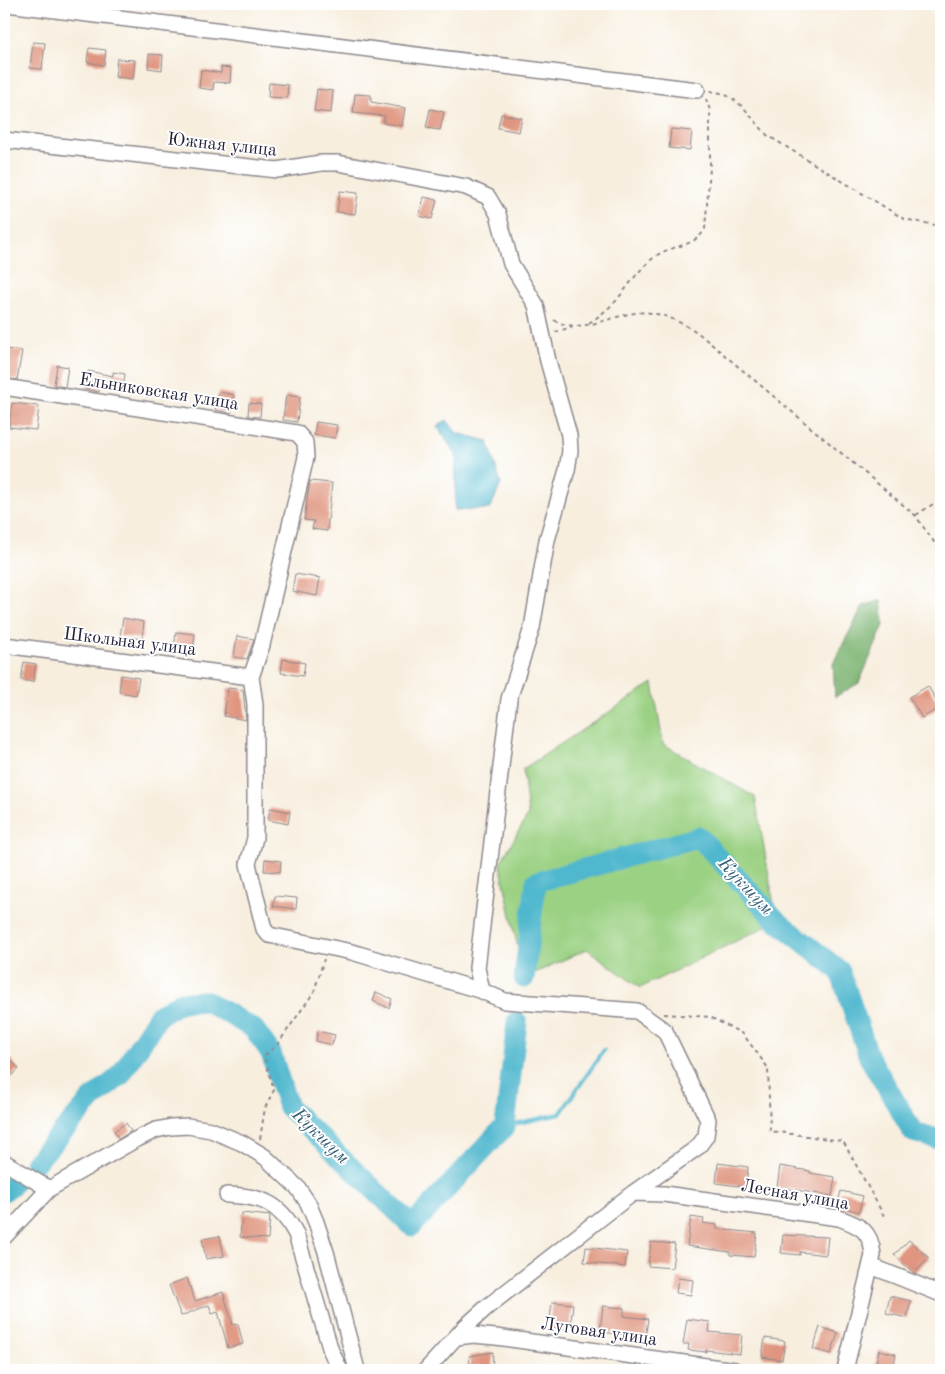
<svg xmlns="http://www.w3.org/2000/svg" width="945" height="1374" font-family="'Old Standard TT',serif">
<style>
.green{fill:#9bd183;stroke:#5e7a5f}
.forest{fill:#7cb371;stroke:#4f6a56}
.water{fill:#4fb7ce;stroke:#386c84}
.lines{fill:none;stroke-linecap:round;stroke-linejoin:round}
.stream{stroke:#4fb7ce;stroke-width:4}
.river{stroke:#4fb7ce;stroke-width:21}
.building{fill:#df957f}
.minor-casing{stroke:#8c888c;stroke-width:18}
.path{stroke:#8c888c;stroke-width:2;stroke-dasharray:4 4;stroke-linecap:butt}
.minor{stroke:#fff;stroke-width:15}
.labels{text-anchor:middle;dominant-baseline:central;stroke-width:4;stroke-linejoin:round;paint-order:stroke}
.street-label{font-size:18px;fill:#22223b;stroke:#fff}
.water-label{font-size:19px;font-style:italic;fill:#345e76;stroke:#fff}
</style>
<rect width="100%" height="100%" fill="#fff"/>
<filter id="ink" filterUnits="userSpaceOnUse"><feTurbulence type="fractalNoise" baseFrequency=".02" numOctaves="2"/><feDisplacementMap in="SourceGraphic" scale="10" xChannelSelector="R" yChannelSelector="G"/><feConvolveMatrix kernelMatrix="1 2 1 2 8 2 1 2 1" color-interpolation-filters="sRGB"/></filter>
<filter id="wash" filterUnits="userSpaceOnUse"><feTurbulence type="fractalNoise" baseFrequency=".0096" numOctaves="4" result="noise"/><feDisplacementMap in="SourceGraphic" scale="20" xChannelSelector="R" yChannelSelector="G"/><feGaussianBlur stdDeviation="1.12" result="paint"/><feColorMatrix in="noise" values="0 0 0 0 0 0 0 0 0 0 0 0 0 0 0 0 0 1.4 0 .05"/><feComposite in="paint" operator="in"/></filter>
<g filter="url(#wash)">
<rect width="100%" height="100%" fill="#f7eede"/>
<!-- green -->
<path class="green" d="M653,683L663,744L755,797L777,921L640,988L587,949L524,978L500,863L528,815L523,769Z"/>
<!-- forest -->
<path class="forest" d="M881,600L884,625L859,683L835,697L833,663L863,606Z"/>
<!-- water -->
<path class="water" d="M447,420L457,433L488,441L501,484L490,509L455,510L456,455L437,426Z"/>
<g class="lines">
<!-- stream -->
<path class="stream" d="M505,1126L560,1114L604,1050"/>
<!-- river -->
<path class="river" d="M524,978L536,882L699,837L777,921L840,971L869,1057L913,1132L941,1140
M35,1163L92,1099L120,1076L159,1015L181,1002L206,1001L254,1029L271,1053L288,1107L412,1226L505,1126L517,1022
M4,1191L13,1184"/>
</g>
<g id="blocks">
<!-- building -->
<path class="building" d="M33,42L45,43L42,69L30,68Z
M89,48L106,50L104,65L87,62Z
M149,54L163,55L162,70L148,68Z
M117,59L135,60L133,79L115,77Z
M221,67L231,68L230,83L214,82L213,90L199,88L201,70L221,73Z
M269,83L288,85L287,98L268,97Z
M317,89L333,91L331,113L314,111Z
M355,94L371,95V102L405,108L402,126L383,123L385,116L353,113Z
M430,109L444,112L440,130L426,128Z
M501,114L522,118L519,132L498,128Z
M671,129L692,131L690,150L669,148Z
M340,191L358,193L355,214L337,212Z
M424,197L437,200L432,219L419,216Z
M6,349L22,351L17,380L4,378V362Z
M57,365L68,367L65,387L54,385Z
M88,371L113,376V372L125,374L123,388L100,384L99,392L85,389Z
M219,392L234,395L231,413L215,410Z
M286,395L300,397L297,422L283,420Z
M12,403L39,406L36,430L9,427Z
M249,403L261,404L260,417L248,416Z
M316,422L337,425L335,438L314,435Z
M310,481L332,483L327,531L312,529L314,521L304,520Z
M295,574L320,578L317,596L292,591Z
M123,618L144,622L142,639L120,636Z
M176,632L195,634L193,652L174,650Z
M237,636L254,639L247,659L234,657Z
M283,659L305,663L303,676L281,673Z
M24,662L36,664L33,682L21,680Z
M121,675L139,678L136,695L119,692Z
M928,686L940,707L922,718L909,697Z
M228,688L243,690L246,720L224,716Z
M270,808L290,812L288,824L268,820Z
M265,859L281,861L280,872L264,871Z
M275,896L297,898L296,909L273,906Z
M376,992L392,999L389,1008L373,1001Z
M318,1031L335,1035L332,1045L316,1041Z
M4,1052L19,1069L4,1083Z
M126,1123L131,1131L119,1139L114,1131Z
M718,1163L748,1167L746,1187L716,1183Z
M780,1166L810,1171V1173L835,1177L832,1196L777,1187Z
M841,1191L863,1196L859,1212L837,1206Z
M242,1213L270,1216L268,1239L240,1237Z
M691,1217L704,1219L703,1223L717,1225V1229L757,1233L754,1257L730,1255V1252L687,1246Z
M783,1235L828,1237L826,1255L800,1252V1255L781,1253Z
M220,1236L224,1256L206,1259L202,1239Z
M909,1240L929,1258L914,1273L894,1255Z
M651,1242L675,1244L672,1268L648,1266Z
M586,1247L627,1252L625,1267L584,1262Z
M187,1278L195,1301L223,1292L233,1325L238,1324L243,1344L228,1348L218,1312L212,1314L209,1305L181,1316L169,1285Z
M678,1278L693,1280L691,1295L676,1293Z
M890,1296L911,1301L907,1318L886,1313Z
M552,1302L573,1304L570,1330L549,1328Z
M603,1306L624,1308V1316L648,1319L645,1339L627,1336V1335L600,1332Z
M687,1319L710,1322L709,1332L742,1335L740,1354L706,1350V1352L688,1350L689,1344H683Z
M820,1327L838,1333L831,1354L813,1349Z
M765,1338L785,1341L782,1360L762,1357Z
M879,1350L896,1354L893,1370H874Z
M493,1352L492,1370H481V1365L470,1367L469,1356Z"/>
</g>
</g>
<g filter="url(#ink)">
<use href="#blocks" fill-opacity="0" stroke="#8c888c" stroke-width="1"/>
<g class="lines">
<!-- minor casing -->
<g class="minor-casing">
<path id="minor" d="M7,4L697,90
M4,140L277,170L321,163H338L466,187L488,197L498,214L511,264L536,305L548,361L569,435L570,451L567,470L547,540L532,628L509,699L477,968L482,991
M4,387L297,433L305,442L306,457L262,645L251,677L255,704V838L248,864L264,929L269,935L352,952L482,991L505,1001L637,1011L665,1031L708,1120L706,1136L698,1147L633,1193L487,1307L465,1327L426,1370
M4,645L251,677
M4,1162L49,1189
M633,1193L664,1194L839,1218C860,1226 871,1230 873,1255L845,1370
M227,1195C261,1196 280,1203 296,1234L331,1351L340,1370
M4,1237L49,1189L135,1140L156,1130L171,1127L188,1126L211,1130L242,1143L265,1157L298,1188L308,1203L316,1222L326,1252L357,1370
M871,1266L941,1294
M457,1337L473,1335L496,1337L735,1370"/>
</g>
<!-- path -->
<path class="path" d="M710,91L721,93L732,98L743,107L767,135L904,219L941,226
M554,320C584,338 619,308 651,313C668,315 683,324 697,332L915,515L941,552
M589,323C598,317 607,310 615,302C629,286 639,268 656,256C673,244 694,248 705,229L710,168V110L706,99
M555,332L572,327
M916,515L941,499
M664,1014L710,1017L743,1034L768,1068L770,1131L843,1141L884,1216
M260,1139L265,1108L274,1090L264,1056L277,1045L314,992L324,959"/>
<!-- minor -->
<use href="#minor" class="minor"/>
</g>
</g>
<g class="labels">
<!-- street labels -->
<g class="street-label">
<text transform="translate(222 145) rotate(6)">Южная улица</text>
<text transform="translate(159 392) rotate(9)">Ельниковская улица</text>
<text transform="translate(130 642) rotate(7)">Школьная улица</text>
<text transform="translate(795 1195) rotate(10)">Лесная улица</text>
<text transform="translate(599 1332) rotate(8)">Луговая улица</text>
</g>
<!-- water labels -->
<g class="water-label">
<text transform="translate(745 887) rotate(47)">Кукшум</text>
<text transform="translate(320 1137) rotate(44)">Кукшум</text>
</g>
</g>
<!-- margin -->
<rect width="945" height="1374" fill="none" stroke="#fff" stroke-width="20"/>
</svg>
